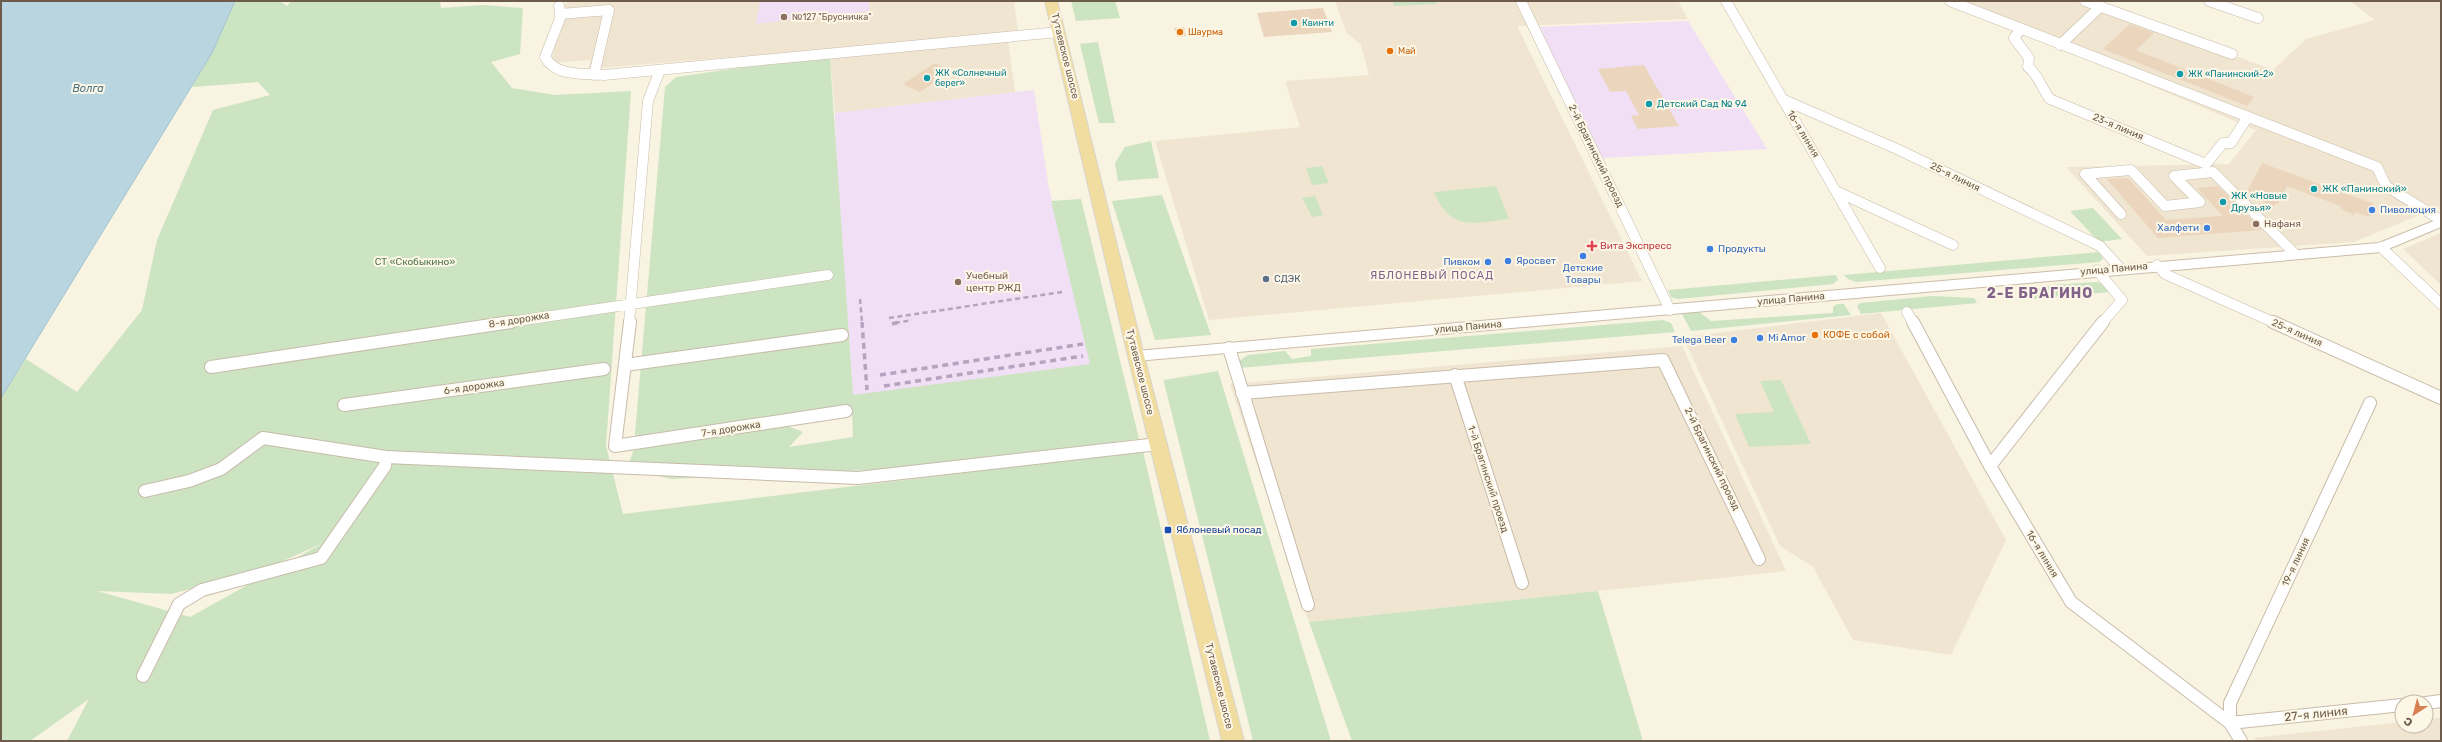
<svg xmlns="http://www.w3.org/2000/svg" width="2442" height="742" font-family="Rubik,sans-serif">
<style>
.residential{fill:#f0e5d1}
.education{fill:#f0dff5}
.green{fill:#cce4c2;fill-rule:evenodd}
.water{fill:#b9d5e0;stroke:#a0c3d0}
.building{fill:#ebd5bc}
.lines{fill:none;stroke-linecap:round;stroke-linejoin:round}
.street-far1-casing{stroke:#c8bbaa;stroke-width:11}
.street-casing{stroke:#c8bbaa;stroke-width:14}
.secondary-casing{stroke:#cbbca8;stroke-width:2}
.primary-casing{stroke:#d9d5d0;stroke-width:2}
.street-far1{stroke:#fff;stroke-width:10}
.street{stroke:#fff;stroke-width:12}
.secondary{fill:#fff;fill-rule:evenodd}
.primary{fill:#f1dda0;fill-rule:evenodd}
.rail-far1{stroke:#b6a3c0;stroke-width:2.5;stroke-dasharray:5 3.5;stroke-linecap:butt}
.rail{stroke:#b6a3c0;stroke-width:3.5;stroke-dasharray:6 4.5;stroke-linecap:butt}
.education-dot{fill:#8d6e63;stroke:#fdf7e7;stroke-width:1.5}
.culture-dot{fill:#0f9aa8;stroke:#fdf7e7;stroke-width:1.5}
.food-dot{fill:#e8710a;stroke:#fdf7e7;stroke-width:1.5}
.shop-dot{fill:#3f7fe0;stroke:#fdf7e7;stroke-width:1.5}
.health-dot{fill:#e0444e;stroke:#fdf7e7;stroke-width:1.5}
.service-dot{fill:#5c6f8a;stroke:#fdf7e7;stroke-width:1.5}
.transit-dot{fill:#1a4fb4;stroke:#fdf7e7;stroke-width:1.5}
.labels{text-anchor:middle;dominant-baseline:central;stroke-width:4;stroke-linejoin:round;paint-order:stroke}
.far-education-label{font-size:9px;fill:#785e54;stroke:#fdf7e7;text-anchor:start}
.far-culture-label{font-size:9px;fill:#0d838f;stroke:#fdf7e7;text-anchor:start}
.far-food-label{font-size:9px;fill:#c56008;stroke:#fdf7e7;text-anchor:start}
.street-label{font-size:10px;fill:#6d5c4b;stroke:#fdf7e7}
.culture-label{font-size:10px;fill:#0d838f;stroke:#fdf7e7;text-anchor:start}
.shop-label{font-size:10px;fill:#366cbe;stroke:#fdf7e7;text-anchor:start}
.education-label{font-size:10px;fill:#785e54;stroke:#fdf7e7;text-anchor:start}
.health-label{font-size:10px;fill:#be3a42;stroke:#fdf7e7;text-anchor:start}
.park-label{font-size:10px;fill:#507848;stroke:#fdf7e7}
.service-label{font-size:10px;fill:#4e5e75;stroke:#fdf7e7;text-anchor:start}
.food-label{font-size:10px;fill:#c56008;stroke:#fdf7e7;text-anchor:start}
.transit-label{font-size:10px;fill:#164399;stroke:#fdf7e7;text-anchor:start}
.water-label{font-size:11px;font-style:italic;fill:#4c7485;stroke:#fdf7e7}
.neighbourhood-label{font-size:11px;letter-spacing:1px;fill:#82638a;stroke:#fdf7e7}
.near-street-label{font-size:12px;fill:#6d5c4b;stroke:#fdf7e7}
.district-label{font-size:14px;font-weight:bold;letter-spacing:1px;fill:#82638a;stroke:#fdf7e7}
</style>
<rect width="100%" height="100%" fill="#f9f3e2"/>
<!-- residential -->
<path class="residential" d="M566,1H1014L1018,33L588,69L591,60L551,63Z
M1335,1H1678L1688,19L1517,26L1642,281L1209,320L1155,141L1300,127L1285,81L1369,75L1361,45L1346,32Z
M1942,1H2089L2273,70L2306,39L2375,20L2350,1H2441V206L2354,242L2147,256L2066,167L2229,164L2256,130L2015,29Z
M1008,41L1015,92L835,113L830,58Z
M2441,233V285L2403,249Z
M1881,313L2006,540L1951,655L1853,640L1813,567L1780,546L1683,337Z
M1682,346L1786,571L1309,622L1230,384Z
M2441,718V741H2256L2254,738L2402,722V726H2426V719Z"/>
<!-- education -->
<path class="education" d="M760,1H869V11L756,24Z
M1688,21L1767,149L1602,158L1538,27Z
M1034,90L1049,189L1091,364L853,396L836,152L835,113Z"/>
<!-- green -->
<path class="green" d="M235,1H280L287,6L291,1H440L441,8L483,5L523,8L520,54L491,62L512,88L555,95L631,91L606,446L623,514L1143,451L1210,741H67L89,699L30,741H1V398L26,359L77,392L142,310L157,240L213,110L270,95L258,82L192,87L212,53ZM323,543L190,617L97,591L171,594L263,570Z
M1071,1H1115L1120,18L1076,21Z
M1392,1H1436L1437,4L1394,6Z
M1098,42L1115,123H1099L1080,44Z
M830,58L853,395L1090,364L1051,201L1081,199L1139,439L887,469L672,479L627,469L634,449L788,426L803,432L789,447L853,437L852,410L634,445L665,87L676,77L759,65Z
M1151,141L1159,178L1118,181L1115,163L1125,147Z
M1322,166L1329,183L1312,185L1306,168Z
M1496,186L1509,219C1472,223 1451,232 1434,192Z
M1162,195L1211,335L1155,340L1112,201Z
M1315,196L1323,215L1312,217L1302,198Z
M2093,208L2122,239L2099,242L2070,211Z
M2100,252L2103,259L2099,262L1856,282L1848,279L1844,275Z
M1836,275L1838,280L1833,284L1678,299L1671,297L1668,290Z
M2097,282L2103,284L2110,292L2029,299L2024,292L2052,285Z
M1932,296L1974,298L1977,303L1861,314L1857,306L1860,303Z
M1837,304H1844L1851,315L1691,331L1682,314L1699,312L1711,321L1833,313V307Z
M1663,320L1671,323L1675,332L1238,368L1236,363L1248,355L1285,351L1292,359L1311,356V349Z
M1218,371L1331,741H1253L1162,374L1164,380Z
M1781,380L1811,444L1749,447L1735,414L1774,412L1760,381Z
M1598,591L1643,741H1352L1309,622Z"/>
<!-- water -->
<path class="water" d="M1,1H235L212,53L1,398Z"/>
<!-- building -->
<path class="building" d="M1323,8L1332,32L1264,37L1257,13Z
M2130,24L2154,33L2136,50L2254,97L2247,106L2103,49Z
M1184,27L1186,36L1177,37L1174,28Z
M935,63L951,71L920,92L903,84Z
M1644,65L1679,126L1638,129L1631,116L1639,115L1626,91L1610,92L1598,69Z
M2262,163L2374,204L2369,217L2355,212L2354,215L2345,211L2340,208L2341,206L2287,186L2278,204L2276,203L2274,206L2245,195Z
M2128,178L2166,220L2223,216L2197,188L2218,186L2262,230L2158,238L2107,179Z"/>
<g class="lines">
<!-- street-far1 casing -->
<g class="street-far1-casing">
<path id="street-far1" d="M1521,1L1670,310
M1726,1L1880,268
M1950,1L2377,167L2386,186L2441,220
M2085,1L2232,54
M2209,1L2258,18
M559,6L561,16L545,57C556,77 583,73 604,75L1059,32
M560,14L609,10L594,75
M2021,29L2014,38L2029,58L2028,67C2039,75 2041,88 2050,99L2206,164L2223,143H2231L2247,118
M2060,45L2100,7
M1782,99L1897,149L2100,246L2120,268
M1838,192L1953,245
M2121,214L2085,174L2131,170L2165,206L2200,202L2174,176L2213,172L2295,254
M2381,247L2441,304
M2157,265L2165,274L2275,323
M2097,270L2122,300L2102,323
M1907,312L1913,323
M504,323L828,275
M629,323L648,101L660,70"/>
</g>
<!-- street casing -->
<g class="street-casing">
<path id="street" d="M630,322L615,446L846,411
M1913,322L1990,466L2071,602L2230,723L2241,741
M2273,322L2441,398
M1229,348L1308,605
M625,365L842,335
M211,367L511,322
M1455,375L1522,583
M1242,393L1663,360L1759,559
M344,405L604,369
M1990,466L2103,322
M145,491L189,481L221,469L263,438L386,457L858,478L1158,444
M143,676L179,604L202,590L321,558L385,466L386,457
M2426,703L2441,701
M2230,723V703L2370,403
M2230,723L2402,705"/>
</g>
<!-- secondary casing -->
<g class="secondary-casing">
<path id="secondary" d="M2441,218V227L2381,252L1136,361L1131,360L1129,356L1131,352L1136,351L2379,243Z"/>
</g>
<!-- primary casing -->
<g class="primary-casing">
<path id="primary" d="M1045,1H1057L1144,356L1244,741H1222L1128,356Z"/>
</g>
<!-- street-far1 -->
<use href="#street-far1" class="street-far1"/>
<!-- street -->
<use href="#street" class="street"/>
<!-- secondary -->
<use href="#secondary" class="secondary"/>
<!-- primary -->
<use href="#primary" class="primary"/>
<!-- rail-far1 -->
<path class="rail-far1" d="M860,299L862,323
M889,318L1062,292
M895,323L912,320"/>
<!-- rail -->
<path class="rail" d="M862,322L867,390
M892,324L900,322
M880,375L1083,344
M884,386L1083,356"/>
</g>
<!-- markers -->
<g class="education-dot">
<circle cx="784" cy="17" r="4"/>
<circle cx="2256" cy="224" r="4"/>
<circle cx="958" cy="282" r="4"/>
</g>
<g class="culture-dot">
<circle cx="1294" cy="23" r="4"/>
<circle cx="2180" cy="74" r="4"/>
<circle cx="927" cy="78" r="4"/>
<circle cx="1649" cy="104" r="4"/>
<circle cx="2314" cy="189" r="4"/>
<circle cx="2223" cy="202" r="4"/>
</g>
<g class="food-dot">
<circle cx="1180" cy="32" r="4"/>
<circle cx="1390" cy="51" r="4"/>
<circle cx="1815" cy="335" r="4"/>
</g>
<g class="shop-dot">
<circle cx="2372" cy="210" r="4"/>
<circle cx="2207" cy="228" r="4"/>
<circle cx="1710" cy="249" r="4"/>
<circle cx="1583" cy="256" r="4"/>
<circle cx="1508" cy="261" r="4"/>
<circle cx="1488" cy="262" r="4"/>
<circle cx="1760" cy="338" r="4"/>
<circle cx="1734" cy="340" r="4"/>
</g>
<path class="health-dot" d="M1590 240h4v4h4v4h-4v4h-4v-4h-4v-4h4z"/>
<circle class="service-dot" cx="1266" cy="279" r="4"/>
<rect class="transit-dot" x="1164" y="526" width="8" height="8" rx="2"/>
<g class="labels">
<!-- far-education labels -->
<g class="far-education-label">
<text x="792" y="17">№127 "Брусничка"</text>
</g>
<!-- far-culture labels -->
<g class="far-culture-label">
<text x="1302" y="23">Квинти</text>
<text x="935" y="73">ЖК «Солнечный<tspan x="935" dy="10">берег»</tspan></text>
<text x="2188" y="74">ЖК «Панинский-2»</text>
</g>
<!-- far-food labels -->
<g class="far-food-label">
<text x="1188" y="32">Шаурма</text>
<text x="1398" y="51">Май</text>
</g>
<!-- street labels -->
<g class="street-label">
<text transform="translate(1065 56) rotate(76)">Тутаевское шоссе</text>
<text transform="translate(2118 127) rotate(23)">23-я линия</text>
<text transform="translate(1803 134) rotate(59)">16-я линия</text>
<text transform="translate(1596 156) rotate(64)">2-й Брагинский проезд</text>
<text transform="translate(1955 177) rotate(26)">25-я линия</text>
<text transform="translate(2114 269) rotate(-5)">улица Панина</text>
<text transform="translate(1791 299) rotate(-5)">улица Панина</text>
<text transform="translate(519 320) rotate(-9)">8-я дорожка</text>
<text transform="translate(1468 327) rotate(-5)">улица Панина</text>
<text transform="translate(2297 333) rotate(24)">25-я линия</text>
<text transform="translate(1140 372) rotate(76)">Тутаевское шоссе</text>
<text transform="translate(474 387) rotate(-8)">6-я дорожка</text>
<text transform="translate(731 429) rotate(-9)">7-я дорожка</text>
<text transform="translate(1712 459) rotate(64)">2-й Брагинский проезд</text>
<text transform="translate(1488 479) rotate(72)">1-й Брагинский проезд</text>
<text transform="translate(2042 554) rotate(59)">16-я линия</text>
<text transform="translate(2296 562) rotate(-65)">19-я линия</text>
<text transform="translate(1219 686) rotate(76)">Тутаевское шоссе</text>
</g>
<!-- culture labels -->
<g class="culture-label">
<text x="1657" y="104">Детский Сад № 94</text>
<text x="2322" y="189">ЖК «Панинский»</text>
<text x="2231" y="196">ЖК «Новые<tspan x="2231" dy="12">Друзья»</tspan></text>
</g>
<!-- shop labels -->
<g class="shop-label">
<text x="2380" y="210">Пиволюция</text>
<text x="2199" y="228" text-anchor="end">Халфети</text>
<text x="1718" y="249">Продукты</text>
<text x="1516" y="261">Яросвет</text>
<text x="1480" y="262" text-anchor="end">Пивком</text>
<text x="1583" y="268" text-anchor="middle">Детские<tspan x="1583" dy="12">Товары</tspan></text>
<text x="1768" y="338">Mi Amor</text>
<text x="1726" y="340" text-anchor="end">Telega Beer</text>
</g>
<!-- education labels -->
<g class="education-label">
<text x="2264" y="224">Нафаня</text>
<text x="966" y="276">Учебный<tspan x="966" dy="12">центр РЖД</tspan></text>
</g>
<!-- health labels -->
<g class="health-label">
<text x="1600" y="246">Вита Экспресс</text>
</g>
<!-- park labels -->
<g class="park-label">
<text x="415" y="262">СТ «Скобыкино»</text>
</g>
<!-- service labels -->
<g class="service-label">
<text x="1274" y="279">СДЭК</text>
</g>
<!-- food labels -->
<g class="food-label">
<text x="1823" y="335">КОФЕ с собой</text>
</g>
<!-- transit labels -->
<g class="transit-label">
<text x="1176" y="530">Яблоневый посад</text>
</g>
<!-- water labels -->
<g class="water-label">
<text x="88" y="88">Волга</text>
</g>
<!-- neighbourhood labels -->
<g class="neighbourhood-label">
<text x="1432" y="275">ЯБЛОНЕВЫЙ ПОСАД</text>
</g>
<!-- near-street labels -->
<g class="near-street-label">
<text transform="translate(2316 714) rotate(-6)">27-я линия</text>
</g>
<!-- district labels -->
<g class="district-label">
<text x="2040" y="293">2-Е БРАГИНО</text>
</g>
</g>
<!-- border -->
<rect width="2442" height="742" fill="none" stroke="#6d5c4b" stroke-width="4"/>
<!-- north arrow -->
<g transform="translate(2414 714) rotate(216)"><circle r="19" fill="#fdf7e7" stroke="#c3b9a9"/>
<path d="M0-3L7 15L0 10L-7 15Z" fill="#d78153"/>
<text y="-6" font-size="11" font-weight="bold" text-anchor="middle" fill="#6d5c4b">С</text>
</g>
</svg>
